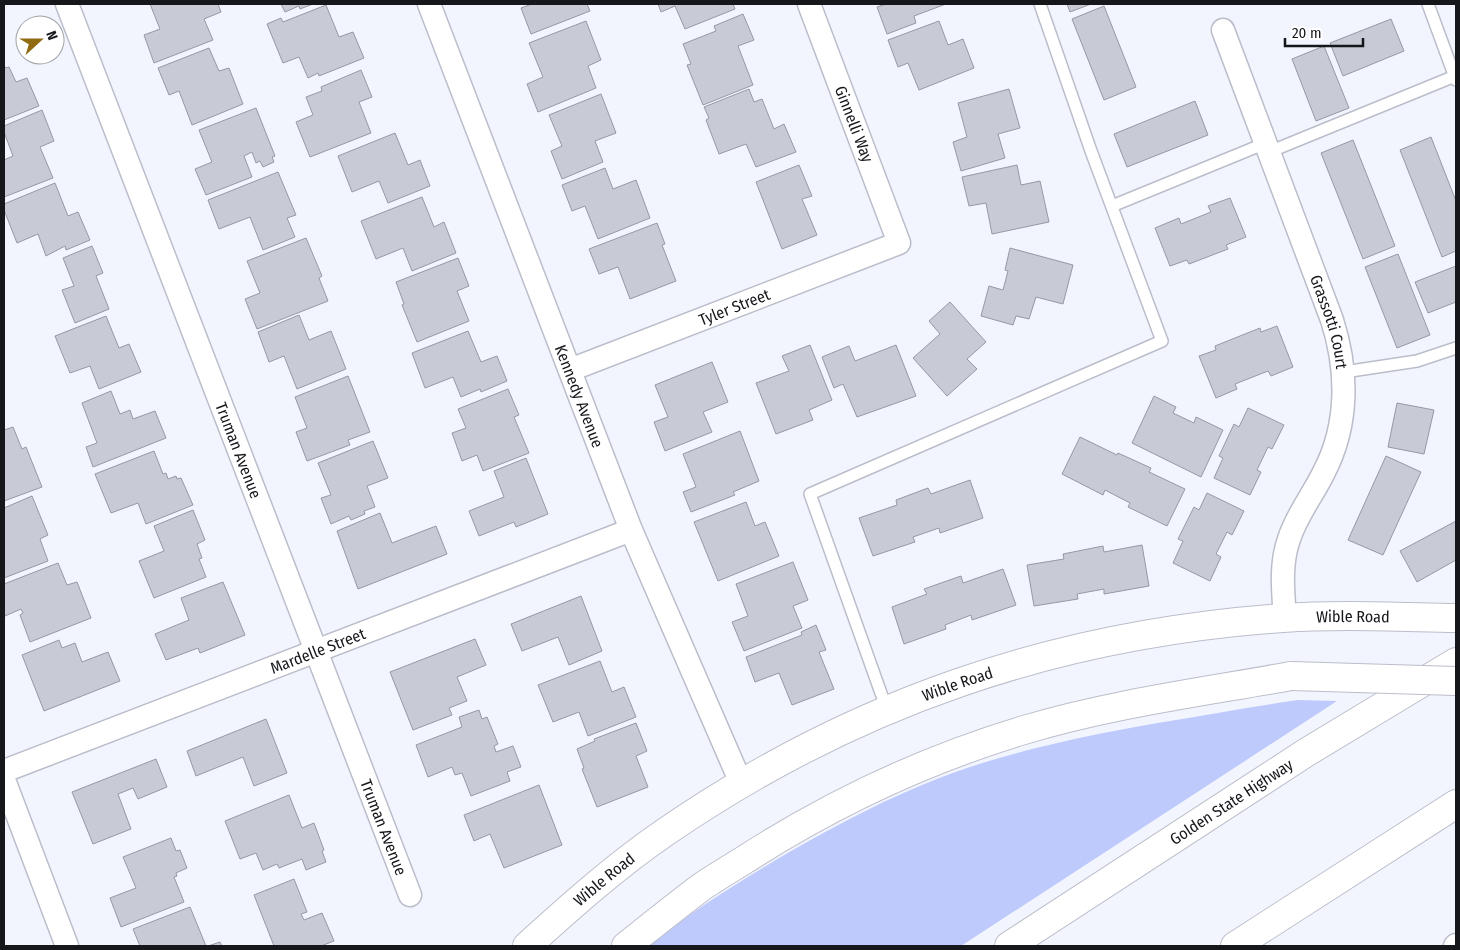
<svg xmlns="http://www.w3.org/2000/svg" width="1460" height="950" font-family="'Fira Sans Condensed',sans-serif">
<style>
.grass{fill:#becafc}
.building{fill:#c8cbd6;stroke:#9699a4}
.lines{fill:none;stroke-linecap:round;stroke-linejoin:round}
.lane-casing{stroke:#bbbeca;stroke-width:14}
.street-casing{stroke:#bbbeca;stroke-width:25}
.secondary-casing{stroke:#bbbeca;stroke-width:30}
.highway-casing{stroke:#bbbeca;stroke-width:30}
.lane{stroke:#fff;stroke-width:11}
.street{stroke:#fff;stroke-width:22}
.secondary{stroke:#fff;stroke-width:28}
.highway{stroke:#fff;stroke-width:28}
.secondary-bridge-casing{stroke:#bbbeca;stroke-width:30;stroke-linecap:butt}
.secondary-bridge{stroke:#fff;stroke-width:28}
.labels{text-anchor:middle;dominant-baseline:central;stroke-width:4.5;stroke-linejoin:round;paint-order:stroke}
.street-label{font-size:16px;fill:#15171b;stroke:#fff}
</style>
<rect width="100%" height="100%" fill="#f2f5fe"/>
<!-- grass -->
<path class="grass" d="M1298,700L1337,701L961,946H649C686,915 733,886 774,861C822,833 871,806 922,785C995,754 1075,738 1152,724C1201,716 1249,707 1298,700Z"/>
<!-- building -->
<path class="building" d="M150,4H218L221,12L204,19L213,40L154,63L144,35L160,29Z
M281,4H313L300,9L299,6L285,12Z
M532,4H587L590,11L531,34L521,8Z
M658,4H733L735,9L685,29L675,6L661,12Z
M886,4H946L914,16L916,23L887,34L877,7Z
M1067,4H1091L1070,12Z
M326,5L339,37L353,32L364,58L319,76L318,73L308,78L299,57L283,63L267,24L281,18L283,22Z
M1104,6L1136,87L1104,100L1072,19Z
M743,14L754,40L738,46L753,85L703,105L687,65L691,64L683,44L716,31L714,26Z
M1391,19L1404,51L1343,76L1330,43Z
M586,21L601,60L588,66L596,88L538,112L527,84L543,77L529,43Z
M939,21L948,45L963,39L974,68L919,90L908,63L898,67L888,40Z
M1324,46L1349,108L1316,121L1292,59Z
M209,48L219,71L229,68L243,104L192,125L179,91L169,95L158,68Z
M4,64L5,68L9,67L16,82L27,78L39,106L4,120Z
M361,70L372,97L359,102L371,133L310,157L296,122L313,115L306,97L322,91L321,87Z
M749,89L754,102L762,99L774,129L784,124L796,152L756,167L746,144L719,154L706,120L709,118L704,107Z
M1009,89L1020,128L998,134L1005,158L961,171L953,142L967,137L958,103Z
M601,94L616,133L595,141L603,162L562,179L551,151L562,146L549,115Z
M1195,101L1208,135L1127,167L1114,134Z
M256,108L275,156L272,157L274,162L263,167L260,161L256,163L252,152L244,156L252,177L206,195L195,169L212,162L199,130Z
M42,110L54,141L40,147L53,178L4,197V160L13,156L4,132V126Z
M395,133L408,165L420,160L430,186L388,203L379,181L352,192L338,156Z
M1431,137L1456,201V251L1442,257L1400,150Z
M1353,140L1395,246L1363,259L1321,153Z
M799,165L812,196L802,199L817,235L782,249L756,182Z
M1017,165L1021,185L1040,181L1049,222L992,234L986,203L969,206L962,177Z
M605,168L613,189L636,180L650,218L598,239L585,206L572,211L562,185Z
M278,172L296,215L287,218L295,237L263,250L250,217L219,229L208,200Z
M55,183L68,216L78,212L90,240L66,250L65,246L46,256L38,234L17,243L4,210V204Z
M422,197L434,227L444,222L456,253L412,271L403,248L376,259L361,221Z
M1230,198L1246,237L1226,245L1228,249L1189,264L1187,260L1170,266L1155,228L1179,218L1181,224L1211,212L1208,206Z
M657,223L665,244L662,245L676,281L630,299L618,267L599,274L589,249Z
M306,238L322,276L319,278L328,301L257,329L245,299L260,293L247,261Z
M92,246L103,273L96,276L109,309L75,323L62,290L74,286L63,258Z
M1010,248L1073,265L1063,304L1036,297L1029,319L1016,316L1013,325L981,316L989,286L1003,290L1008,271L1005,270Z
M1398,254L1430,335L1397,348L1365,267Z
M458,258L469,286L457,291L469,321L417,342L402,305L404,304L396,282Z
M1456,266V302L1428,313L1415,282Z
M950,302L986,342L967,359L977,369L947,396L913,358L940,334L929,321Z
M299,315L309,340L331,331L346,369L297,389L284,356L269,362L258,332Z
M106,316L119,348L129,344L141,372L99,389L90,366L70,373L55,336Z
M1277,326L1293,367L1271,376L1268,371L1235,384L1237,389L1216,398L1199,356L1216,350L1215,346L1260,328L1261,332Z
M468,331L481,362L497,356L507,381L481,392L480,389L461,397L453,377L425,388L412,353Z
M810,345L832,400L809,410L813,420L776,434L756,383L789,371L782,356Z
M896,345L916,396L857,417L843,384L834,388L822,357L849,346L855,361Z
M712,362L728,402L703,412L712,432L665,451L654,422L668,417L655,385Z
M348,376L370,432L348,440L350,445L307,461L296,432L307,428L295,397Z
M508,389L519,415L514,417L529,453L483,471L477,455L462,461L452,433L466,428L458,409Z
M111,391L120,414L130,410L133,419L155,411L166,438L93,467L86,447L97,443L82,403Z
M1154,396L1176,407L1173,413L1194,423L1196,417L1223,430L1201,477L1132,443Z
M1397,403L1434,410L1424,454L1388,447Z
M1248,408L1284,425L1272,449L1268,447L1257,470L1261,472L1250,495L1214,478L1223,458L1219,456L1234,424L1239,427Z
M13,427L22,449L26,447L42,487L4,501V430Z
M740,431L759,481L733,492L735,495L691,512L683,492L696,487L683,454Z
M1080,437L1117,455L1118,453L1151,468L1149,472L1185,489L1167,526L1128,507L1130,503L1105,490L1103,495L1062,474Z
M373,441L388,478L367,486L375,507L364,511L365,514L351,520L349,516L331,524L321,498L331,495L318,463Z
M154,451L163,474L166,473L168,479L176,476L177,479L181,478L193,505L146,524L138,503L111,513L95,474Z
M1386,456L1421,472L1383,555L1348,540Z
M526,458L548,514L516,527L514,522L479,536L469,511L504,497L494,471Z
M970,480L983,518L940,533L939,528L913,537L915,542L873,556L859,518L897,505L896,500L928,488L931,494Z
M1207,493L1244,511L1232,535L1227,532L1216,554L1221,557L1210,581L1173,563L1183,541L1178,539L1194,507L1199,510Z
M32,496L48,535L40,539L48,561L4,578V508Z
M746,502L755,526L765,522L779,556L718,581L694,522Z
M193,510L205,540L197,544L202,558L199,559L206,577L154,598L139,561L164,551L154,526Z
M380,513L392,543L436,526L447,554L358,589L337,531Z
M1456,521V560L1417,582L1400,551Z
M1142,545L1149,586L1104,594V589L1077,594L1078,599L1034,606L1027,565L1064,559L1063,554L1103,546L1104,552Z
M793,562L808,600L793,606L802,628L744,651L732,622L748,616L736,584Z
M58,563L67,585L77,582L91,618L30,642L20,615L23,613L21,609L5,616L4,612V584Z
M1003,569L1016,605L972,620L971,615L945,625L946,629L904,644L892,607L927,594L924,589L961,576L963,583Z
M223,582L245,635L200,653L198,648L166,660L155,634L189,620L181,598Z
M581,596L602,651L569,665L558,637L522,651L511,624Z
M816,625L826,650L819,652L834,689L792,705L779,673L755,682L746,657L802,635L801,632Z
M475,639L486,665L457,677L467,701L449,708L452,715L413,730L390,672Z
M59,640L62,648L75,643L82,662L108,652L120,681L44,711L22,655Z
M600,661L612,692L624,687L636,717L588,736L579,712L553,722L538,685Z
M479,710L482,719L487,717L498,744L494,746L496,752L513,746L521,767L507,772L510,781L471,796L462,773L455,775L452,767L428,777L416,745L462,727L459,717Z
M266,719L287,773L254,786L243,757L196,776L187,751Z
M636,723L647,751L636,756L648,787L597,807L582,769L584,768L577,749L595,741L594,739Z
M156,759L167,787L138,799L133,788L118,794L131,829L93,844L72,792Z
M539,785L562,845L504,868L490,834L474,841L464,815Z
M289,795L302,828L314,823L324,850L322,851L326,862L306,870L302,859L279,868L277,864L263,870L256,853L240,859L225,821Z
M171,838L176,851L180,850L187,868L176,873L177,876L174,877L184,902L121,927L110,898L136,888L123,857Z
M294,879L307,912L301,914L304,920L322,913L334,941L321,946H274L254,895Z
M190,907L206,946H140L133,929Z
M220,942L222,946H208Z"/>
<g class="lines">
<!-- lane casing -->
<g class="lane-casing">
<path id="lane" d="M1428,4L1456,80
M1269,152L1455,76
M1112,206L1266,143
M1344,372L1417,361L1456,348
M887,710L810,494L1162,341L1091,151L1040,4"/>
</g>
<!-- street casing -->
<g class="street-casing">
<g id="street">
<path id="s1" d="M67,4L410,895"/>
<path id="s2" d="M429,4L631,530L741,783"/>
<path id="s3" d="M1223,30L1332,320C1348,370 1349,424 1324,472C1313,495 1297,514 1289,539C1280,564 1283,591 1285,618"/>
<path id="s4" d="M570,370L899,243L809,4"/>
<path id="s5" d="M4,771L631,530"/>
<path d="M4,780L67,946"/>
<path d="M1455,946L1456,945"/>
</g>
</g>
<!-- secondary casing -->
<g class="secondary-casing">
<g id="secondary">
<path id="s6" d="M527,946C571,906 616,866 664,833C853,703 1055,634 1283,618C1340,614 1399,617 1456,618"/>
<path d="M626,946C650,927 675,907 700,888C713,879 728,870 741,862C829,805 924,760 1024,730C1111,704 1202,692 1291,676"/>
</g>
</g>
<!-- highway casing -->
<g class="highway-casing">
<g id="highway">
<path id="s7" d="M1009,946L1307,752L1456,662"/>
<path d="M1235,946L1456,804"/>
</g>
</g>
<!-- lane -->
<use href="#lane" class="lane"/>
<!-- street -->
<use href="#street" class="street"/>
<!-- secondary -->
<use href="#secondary" class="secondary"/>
<!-- highway -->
<use href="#highway" class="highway"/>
<!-- secondary-bridge casing -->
<g class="secondary-bridge-casing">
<path id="secondary-bridge" d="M1291,676L1456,681"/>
</g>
<!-- secondary-bridge -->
<use href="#secondary-bridge" class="secondary-bridge"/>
</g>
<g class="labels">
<!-- street labels -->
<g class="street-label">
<text transform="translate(854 124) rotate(69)">Ginnelli Way</text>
<text stroke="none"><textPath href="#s4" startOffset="176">Tyler Street</textPath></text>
<text stroke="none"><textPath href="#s3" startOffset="311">Grassotti Court</textPath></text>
<text stroke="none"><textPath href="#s2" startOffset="420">Kennedy Avenue</textPath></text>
<text stroke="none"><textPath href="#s1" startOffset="478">Truman Avenue</textPath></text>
<text stroke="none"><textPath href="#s6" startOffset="911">Wible Road</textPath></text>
<text stroke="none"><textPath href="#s5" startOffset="336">Mardelle Street</textPath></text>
<text stroke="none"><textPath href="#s6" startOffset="508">Wible Road</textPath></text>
<text stroke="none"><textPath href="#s7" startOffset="265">Golden State Highway</textPath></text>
<text stroke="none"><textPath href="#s1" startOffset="882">Truman Avenue</textPath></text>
<text stroke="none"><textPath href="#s6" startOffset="102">Wible Road</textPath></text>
</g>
</g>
<!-- border -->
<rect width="1460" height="950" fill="none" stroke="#15171b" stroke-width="10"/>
<!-- north arrow -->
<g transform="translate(40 40) rotate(69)"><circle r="24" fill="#ffffff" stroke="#a1a2a4"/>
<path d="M0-4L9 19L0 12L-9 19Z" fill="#916b12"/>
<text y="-8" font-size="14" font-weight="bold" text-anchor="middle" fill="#15171b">N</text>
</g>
<!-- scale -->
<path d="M1285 38v8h78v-8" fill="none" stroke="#15171b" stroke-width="2.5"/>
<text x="1292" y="38" font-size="15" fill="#15171b" stroke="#ffffff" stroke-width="4" paint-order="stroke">20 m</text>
</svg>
